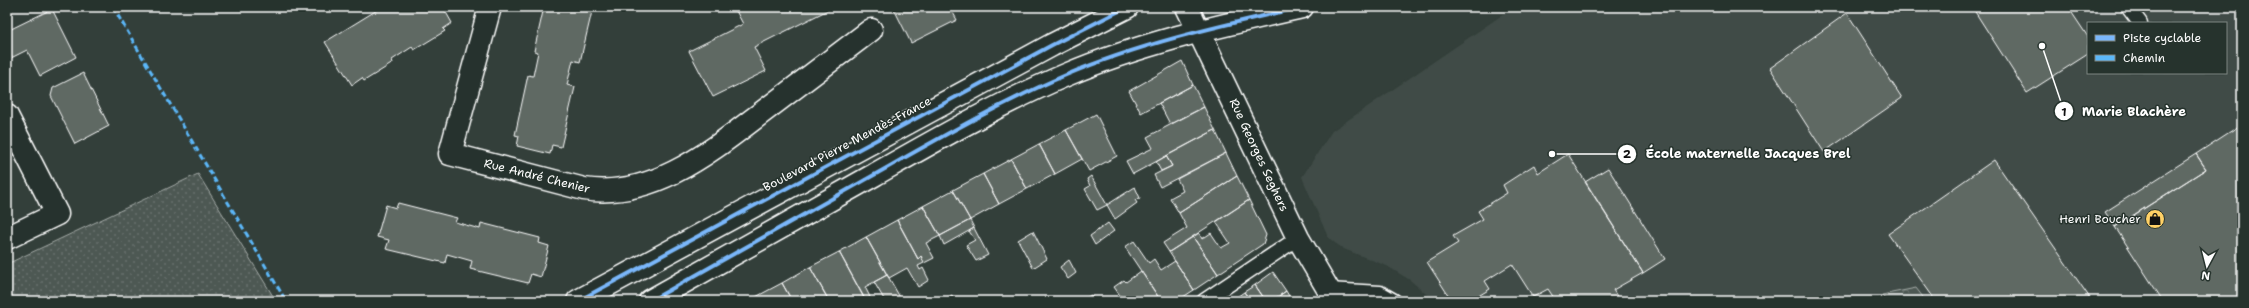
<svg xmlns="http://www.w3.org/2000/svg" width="2249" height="308" font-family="'Shantell Sans',sans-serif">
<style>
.built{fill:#404c47;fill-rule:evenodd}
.forest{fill:url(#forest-crowns);stroke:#a6aca9}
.park{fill:url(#park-dots);stroke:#a6aca9}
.building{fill:#5f6964;stroke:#fff}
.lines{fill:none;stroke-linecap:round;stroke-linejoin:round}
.lane-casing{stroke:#fff;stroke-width:17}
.street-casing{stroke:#fff;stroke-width:25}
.secondary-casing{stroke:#fff;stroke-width:25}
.lane{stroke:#26332d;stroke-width:14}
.street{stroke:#26332d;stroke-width:22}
.secondary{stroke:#26332d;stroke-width:22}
.quiet{stroke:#5cb8fa;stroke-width:3;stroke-dasharray:6 3;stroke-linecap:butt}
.cycleway-casing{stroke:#26332d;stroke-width:6}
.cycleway{stroke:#7ab7fb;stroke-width:4}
.labels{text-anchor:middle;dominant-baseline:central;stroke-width:3;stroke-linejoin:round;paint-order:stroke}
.street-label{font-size:12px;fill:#fff;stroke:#26332d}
.poi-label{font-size:12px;fill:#fff;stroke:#26332d;text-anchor:end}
.leader{fill:none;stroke:#fff;stroke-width:1.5}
.callout-dot{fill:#fff;stroke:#26332d;stroke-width:1.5}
.mark-label{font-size:12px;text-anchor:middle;font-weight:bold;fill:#111}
.callout-label{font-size:13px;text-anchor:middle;font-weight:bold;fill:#fff;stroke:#26332d;stroke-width:3;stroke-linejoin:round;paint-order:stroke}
</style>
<defs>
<pattern id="forest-crowns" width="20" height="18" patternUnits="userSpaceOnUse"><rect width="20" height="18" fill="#4d5853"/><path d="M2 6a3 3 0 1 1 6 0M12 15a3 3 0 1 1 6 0" fill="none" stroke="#68716d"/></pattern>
<pattern id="park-dots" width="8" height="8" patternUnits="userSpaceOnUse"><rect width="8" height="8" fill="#4d5853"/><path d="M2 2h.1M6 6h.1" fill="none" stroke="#68716d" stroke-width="1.8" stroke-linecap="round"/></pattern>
</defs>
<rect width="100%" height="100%" fill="#333f3a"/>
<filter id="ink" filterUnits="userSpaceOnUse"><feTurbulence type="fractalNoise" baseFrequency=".025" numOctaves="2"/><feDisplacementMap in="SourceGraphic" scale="8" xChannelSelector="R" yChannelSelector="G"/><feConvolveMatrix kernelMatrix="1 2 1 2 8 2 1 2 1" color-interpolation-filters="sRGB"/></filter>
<g filter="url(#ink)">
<!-- built -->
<path class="built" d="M1514,7H2242V301H1926L1916,288L1882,295L1875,301H1434L1410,280L1387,266L1344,249L1335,243L1328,237L1302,177L1332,131ZM2088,23H2226V73H2088Z"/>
<!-- forest -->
<path class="forest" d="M1916,288L1926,301H1886L1882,295Z"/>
<!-- park -->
<path class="park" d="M198,174L276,301H7V264Z"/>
<!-- building -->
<path class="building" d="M382,7H443L452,23L443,29L445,31L414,50L412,47L392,60L393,63L364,81L362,78L352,85L325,42Z
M544,7H593L580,62L573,60L567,85L575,87L561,147L552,145L550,154L517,146L519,136L515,135L528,75L533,76L538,52L534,51Z
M734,7H834L754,47L766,71L713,97L689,51L743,24Z
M893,7H950L957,20L911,43Z
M1972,7H2068L2088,37V54L2027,93Z
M52,9L76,57L40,76L27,50L7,60V31Z
M1847,13L1902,98L1824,152L1770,68Z
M1182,61L1193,85L1141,113L1129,91Z
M83,73L109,126L75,144L51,96L53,88Z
M1193,85L1204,107L1170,124L1159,103Z
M1204,107L1215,130L1133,174L1126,161L1153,148L1147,137Z
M1096,114L1117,156L1089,171L1066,130Z
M2242,124V301H2163L2115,227L2206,169L2196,154Z
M1066,130L1082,159L1055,174L1039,144Z
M1215,130L1226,153L1160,187L1154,175L1172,166L1166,156Z
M1039,144L1055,174L1027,189L1011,159Z
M1226,153L1237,176L1179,213L1170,198L1183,191L1177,179Z
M1568,154L1643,273L1613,290L1620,301H1556L1548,289L1533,297L1512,264L1485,281L1490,289L1470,301H1452L1427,262L1458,243L1453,236L1483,219L1478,211L1507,193L1503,185L1534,165L1538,173Z
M2196,154L2206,169L2115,227L2105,212Z
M1166,156L1172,166L1161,171L1156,162Z
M1011,159L1027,189L999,204L983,174Z
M1994,160L2092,301H1936L1888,234Z
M1608,168L1665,259L1643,273L1585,182Z
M983,174L999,204L970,220L953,190Z
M1091,176L1107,205L1097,210L1085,189L1090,186L1087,179Z
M1237,176L1249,200L1169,252L1163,243L1187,228L1179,213Z
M1135,187L1140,198L1135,200L1137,203L1115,219L1107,205Z
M953,190L970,220L940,236L923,206Z
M1249,200L1266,235L1263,244L1218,274L1193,237L1199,233L1202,239L1211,233L1221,248L1230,243L1216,222Z
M398,203L457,218L455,222L480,229L481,223L540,238L539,243L549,246L541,277L531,274L528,283L470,269L472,261L447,254L445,263L386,249L389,240L377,237L386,205L396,208Z
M923,206L940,236L926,243L934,258L924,263L921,256L918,259L897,220Z
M897,220L918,259L921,256L924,263L918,266L920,270L923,268L929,280L918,287L907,268L889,278L866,237Z
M970,220L974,228L944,245L940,236Z
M1108,223L1114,231L1095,245L1090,236Z
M974,228L988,255L976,261L966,245L975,240L969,231Z
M1033,231L1047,259L1033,268L1018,240Z
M866,237L887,275L865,287L870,297L865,300L839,252Z
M1193,237L1218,274L1194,290L1169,252Z
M1134,241L1149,263L1154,259L1161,270L1175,261L1194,290L1177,301H1161L1125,247Z
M839,252L860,290L866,301H848L846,297L839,301H829L810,267Z
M1069,260L1076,273L1068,279L1060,267Z
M810,267L829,301H792L782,283Z
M1141,271L1161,301H1124L1114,287L1124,280L1126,282Z
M1273,272L1286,291L1272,301H1266L1255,285Z
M887,275L889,278L902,301H885L874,282Z
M782,283L792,301H753L752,299Z
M1255,285L1266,301H1251L1244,292Z
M1286,291L1292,301H1272Z
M1244,292L1251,301H1235L1234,299Z
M952,295L955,301H941Z
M1091,295L1095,301H1084L1083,300Z"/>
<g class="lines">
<!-- lane casing -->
<g class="lane-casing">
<path id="lane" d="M2128,7L2140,23
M1328,290L1380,293L1394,301
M1204,301L1298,238"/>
</g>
<!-- street casing -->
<g class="street-casing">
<path id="street" d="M490,7L450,154L584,189C657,200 717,146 772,105C805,80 838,55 871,30
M1187,7L1298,238L1335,301
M7,116L57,214L7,238"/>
</g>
<!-- secondary casing -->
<g class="secondary-casing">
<path id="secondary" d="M578,301L1052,45L1127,7
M650,301C724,259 799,217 874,175C936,140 1000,103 1066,75C1141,43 1223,25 1302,7"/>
</g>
<!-- lane -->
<use href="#lane" class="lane"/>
<!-- street -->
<use href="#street" class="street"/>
<!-- secondary -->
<use href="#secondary" class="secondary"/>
<!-- quiet -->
<path class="quiet" d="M113,7L286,301"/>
<!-- cycleway casing -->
<g class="cycleway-casing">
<path id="cycleway" d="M578,301L1052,45L1127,7
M650,301C724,259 799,217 874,175C936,140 1000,103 1066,75C1141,43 1223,25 1302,7"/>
</g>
<!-- cycleway -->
<use href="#cycleway" class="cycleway"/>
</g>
</g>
<!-- icons -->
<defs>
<g id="shop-disc" transform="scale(1)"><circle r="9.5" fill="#ffd166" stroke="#26332d"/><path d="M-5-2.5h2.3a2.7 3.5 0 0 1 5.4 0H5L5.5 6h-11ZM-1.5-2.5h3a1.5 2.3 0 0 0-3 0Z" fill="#111"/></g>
</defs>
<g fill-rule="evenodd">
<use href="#shop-disc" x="2155" y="219"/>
</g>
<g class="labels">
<!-- street labels -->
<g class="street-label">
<text transform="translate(847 144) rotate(-28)">Boulevard Pierre Mendès-France</text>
<text transform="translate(1259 155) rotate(65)">Rue Georges Seghers</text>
<text transform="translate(537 176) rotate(14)">Rue André Chenier</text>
</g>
<!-- poi labels -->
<g class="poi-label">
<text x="2141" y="219">Henri Boucher</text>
</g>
</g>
<!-- callouts -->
<path class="leader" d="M2042 46L2064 111M1552 154L1627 154"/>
<g class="callout-dot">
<circle cx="2042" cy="46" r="4"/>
<circle cx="1552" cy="154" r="4"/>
<circle cx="2064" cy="111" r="10"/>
<circle cx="1627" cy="154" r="10"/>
</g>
<g class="mark-label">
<text x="2064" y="116">1</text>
<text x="1627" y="158">2</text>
</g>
<g class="callout-label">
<text x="2134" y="116">Marie Blachère</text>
<text x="1748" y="158">École maternelle Jacques Brel</text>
</g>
<!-- margin -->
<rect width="2249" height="308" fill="none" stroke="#26332d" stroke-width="24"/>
<rect x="12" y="12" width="2225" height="284" fill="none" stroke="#fff" stroke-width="1.5" filter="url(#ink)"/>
<!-- legend -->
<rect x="2087" y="22" width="140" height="52" fill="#26332d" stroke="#7d8581"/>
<rect x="2095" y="35" width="20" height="6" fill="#7ab7fb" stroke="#7d8581"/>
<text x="2123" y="42" font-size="12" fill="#ffffff">Piste cyclable</text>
<rect x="2095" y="55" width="20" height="6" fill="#5cb8fa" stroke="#7d8581"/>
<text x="2123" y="62" font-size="12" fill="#ffffff">Chemin</text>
<!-- north arrow -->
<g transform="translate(2207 266) rotate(187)" stroke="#26332d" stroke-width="3" paint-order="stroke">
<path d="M0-3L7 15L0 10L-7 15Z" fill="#ffffff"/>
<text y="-6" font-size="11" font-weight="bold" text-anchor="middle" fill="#ffffff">N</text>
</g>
</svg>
